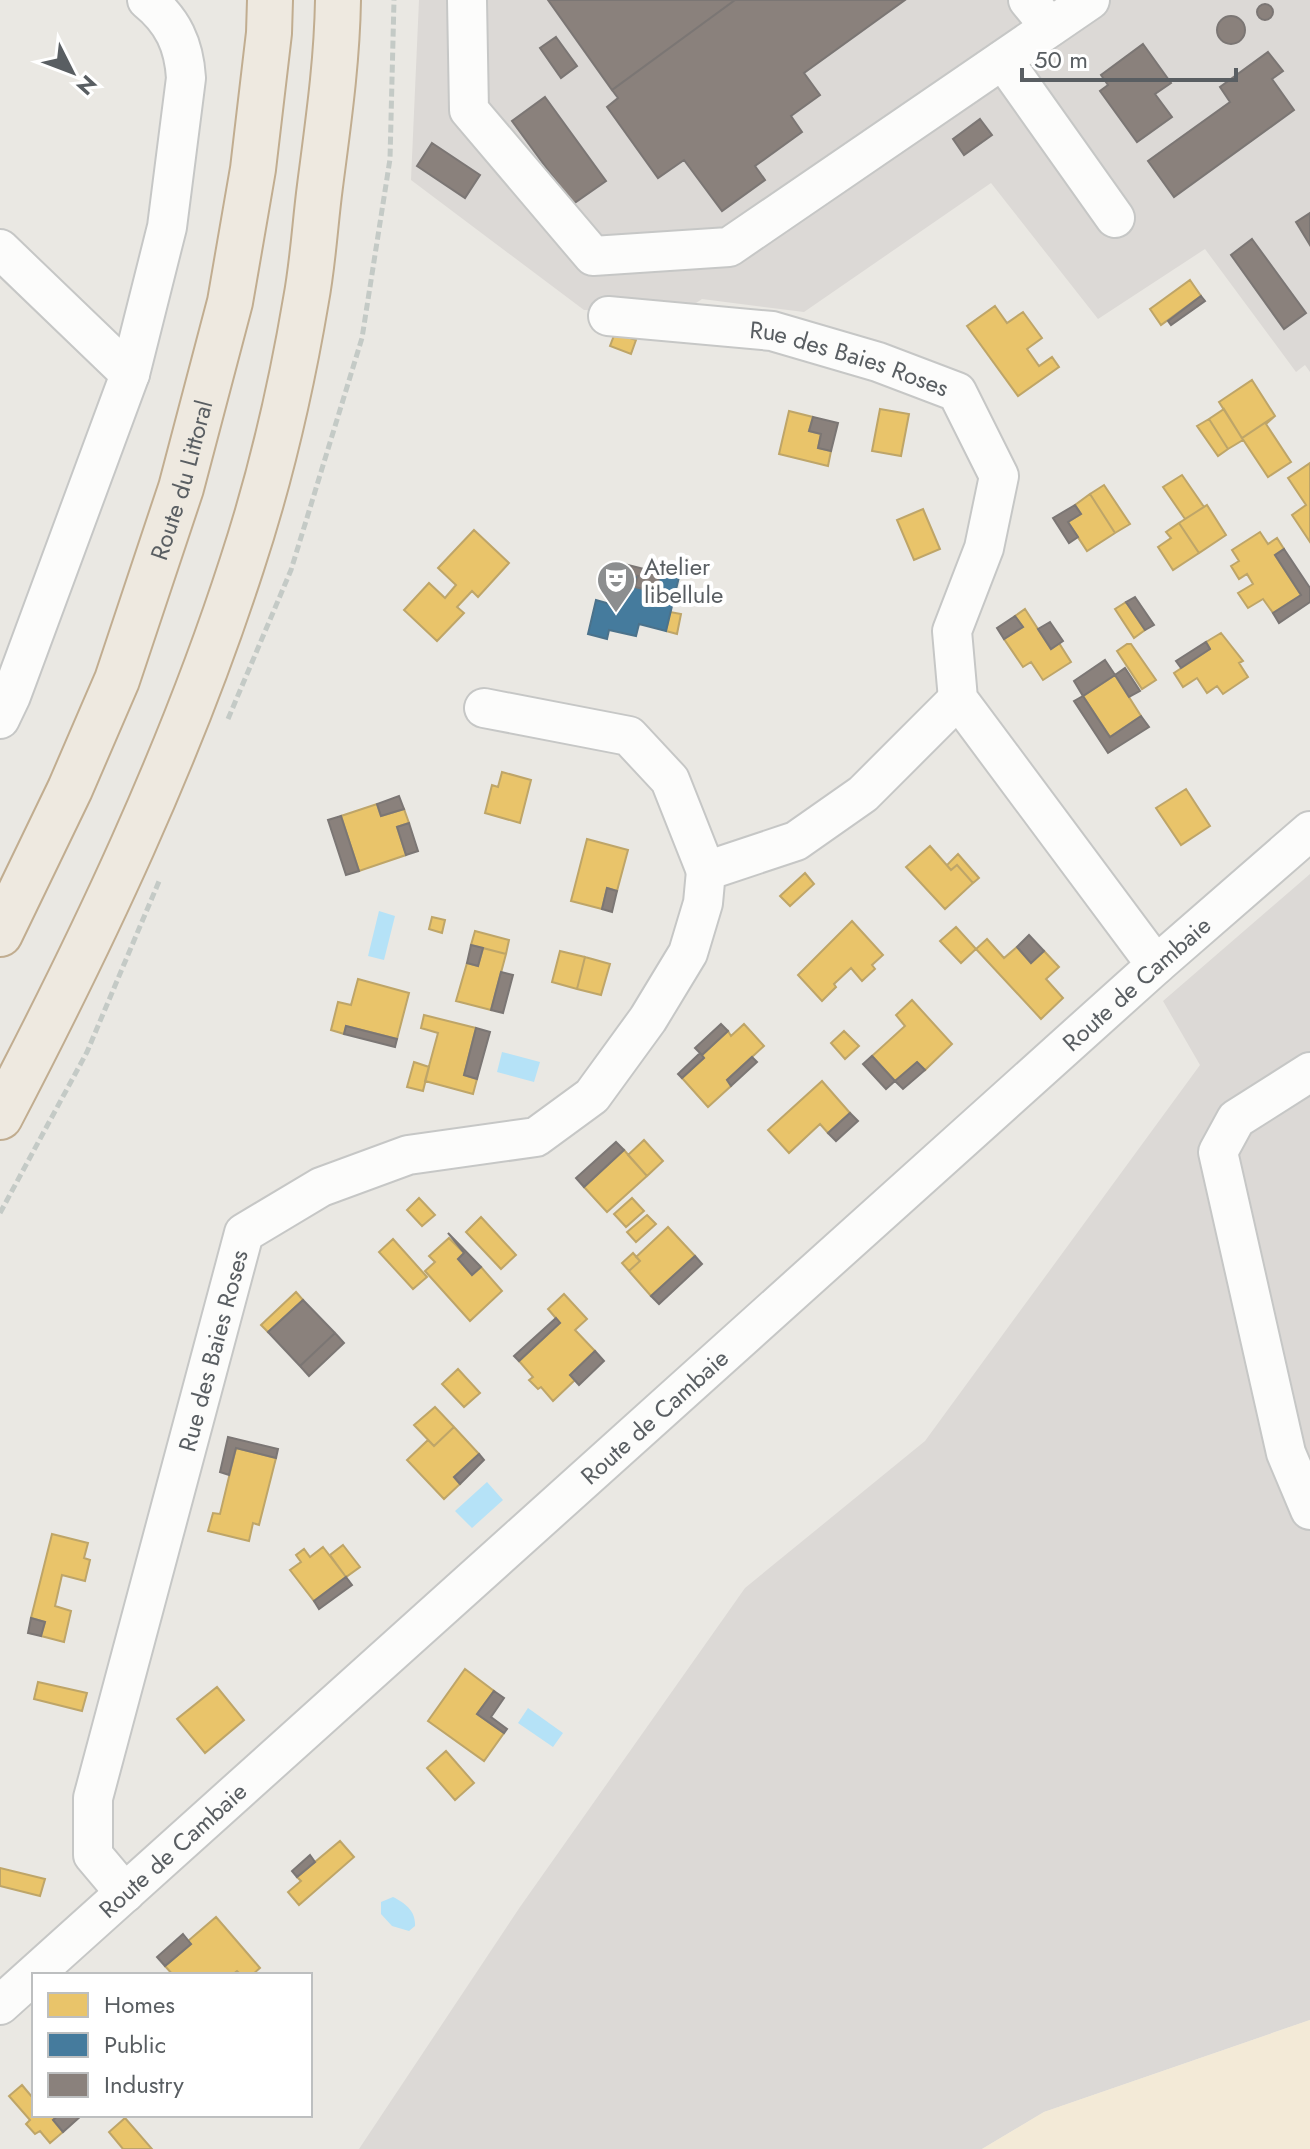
<svg xmlns="http://www.w3.org/2000/svg" width="1310" height="2149" font-family="Jost,sans-serif">
<style>
.industrial{fill:#dcd9d6}
.sand{fill:#f3ead7}
.water{fill:#b5e2f7}
.homes{fill:#e9c46a;stroke:#bea568;stroke-width:2}
.public{fill:#457b9d;stroke:#4b728b;stroke-width:2}
.industry{fill:#8a817c;stroke:#7b7674;stroke-width:2}
.lines{fill:none;stroke-linecap:round;stroke-linejoin:round}
.minor-casing{stroke:#c6c7c6;stroke-width:42}
.highway-casing{stroke:#c1ad90;stroke-width:48}
.path{stroke:#c4cac6;stroke-width:5;stroke-dasharray:8 4;stroke-linecap:butt}
.minor{stroke:#fcfcfb;stroke-width:38}
.highway{stroke:#eee9e0;stroke-width:44}
.labels{text-anchor:middle;dominant-baseline:central;stroke-width:8;stroke-linejoin:round;paint-order:stroke}
.street-label{font-size:24px;fill:#595e62;stroke:#fff}
.poi-label{font-size:24px;fill:#595e62;stroke:#fff;text-anchor:start}
</style>
<rect width="100%" height="100%" fill="#eae8e3"/>
<!-- industrial -->
<path class="industrial" d="M419,0H1310V372L1305,365L1296,372L1205,249L1098,319L991,183L804,312L702,299L684,311L584,310L411,180Z
M1310,874V2020L1044,2112L982,2149H359L520,1907L745,1588L925,1441L1200,1065L1163,1001Z"/>
<!-- sand -->
<path class="sand" d="M1310,2020V2149H982L1044,2112Z"/>
<!-- water -->
<path class="water" d="M379,911L395,916L384,960L368,956Z
M502,1052L540,1062L534,1082L497,1072Z
M487,1482L503,1500L472,1528L455,1511Z
M528,1708L563,1733L553,1747L518,1723Z
M393,1897C405,1903 416,1911 415,1926L409,1931L392,1926L381,1914V1902Z"/>
<!-- homes -->
<path class="homes" d="M1190,280L1201,296L1161,325L1150,309Z
M995,306L1007,323L1023,312L1042,338L1027,349L1039,366L1052,357L1059,367L1018,396L967,326Z
M615,333L636,340L631,354L610,346Z
M1252,380L1275,416L1242,438L1219,402Z
M880,409L909,414L901,456L872,451Z
M1224,409L1243,440L1228,449L1209,419Z
M789,411L813,417L809,431L821,434L818,448L831,451L828,466L779,454Z
M1275,416L1266,424L1291,462L1268,477L1242,438Z
M1209,419L1228,449L1218,456L1197,426Z
M1310,463V542L1292,515L1306,505L1288,478Z
M1182,475L1204,507L1185,519L1163,487Z
M1104,485L1130,524L1115,533L1090,494Z
M1090,494L1115,533L1087,551L1068,522L1081,514L1075,505Z
M1207,505L1226,535L1199,553L1179,523Z
M923,509L940,549L914,560L897,520Z
M1179,523L1199,553L1173,570L1158,547L1171,538L1166,532Z
M474,530L509,563L478,597L472,591L457,607L464,613L437,641L404,610L429,583L445,598L456,585L438,568Z
M1260,532L1268,544L1277,538L1284,549L1275,555L1301,595L1273,613L1263,599L1248,608L1238,593L1253,584L1247,574L1239,579L1231,566L1239,561L1232,550Z
M651,561L671,566L668,575L648,570Z
M1126,602L1145,630L1134,638L1115,609Z
M1025,609L1051,649L1059,643L1071,662L1043,680L1031,662L1023,667L1004,639L1023,627L1015,616Z
M670,612L681,614L677,634L666,631Z
M1221,633L1243,661L1239,663L1248,677L1223,694L1217,686L1207,693L1197,678L1183,687L1174,673L1210,649L1206,642Z
M1127,644H1131L1156,680L1142,689L1117,651Z
M1115,675L1141,716L1110,737L1083,696Z
M502,772L531,780L520,823L485,813L492,785L498,787Z
M1186,789L1210,826L1181,845L1156,808Z
M377,804L381,816L404,809L409,823L397,827L406,855L359,871L341,816Z
M587,839L628,850L617,891L607,888L602,909L571,901Z
M930,846L951,870L957,865L973,883L945,909L906,867Z
M958,854L979,878L973,883L957,865L951,870L947,865Z
M805,873L814,884L790,906L780,896Z
M432,917L445,920L442,933L429,929Z
M852,921L883,955L872,965L875,969L862,981L851,968L834,984L836,987L822,1001L798,975Z
M956,927L976,949L961,963L940,941Z
M475,931L509,940L506,954L471,945Z
M987,939L1004,958L1017,947L1031,963L1044,951L1059,967L1046,979L1063,998L1041,1019L976,949Z
M483,948L506,954L491,1010L456,1001L467,963L478,966Z
M560,951L585,957L577,989L552,982Z
M585,957L610,964L601,995L577,989Z
M358,979L409,993L397,1039L346,1026L344,1034L331,1030L338,1002L351,1005Z
M912,1000L952,1044L925,1070L917,1062L895,1081L872,1056L905,1026L896,1015Z
M424,1015L476,1028L464,1075L477,1079L473,1094L425,1081L438,1033L421,1028Z
M744,1024L764,1046L727,1080L731,1086L708,1107L682,1078L704,1058L702,1055L728,1031L731,1036Z
M844,1031L859,1046L845,1059L831,1043Z
M414,1062L429,1067L423,1091L407,1087Z
M822,1081L850,1113L828,1133L820,1124L789,1153L768,1130Z
M644,1140L663,1161L647,1176L628,1155Z
M624,1150L647,1176L607,1212L584,1187Z
M419,1198L435,1215L422,1226L407,1210Z
M632,1198L644,1211L626,1227L614,1214Z
M647,1215L656,1224L636,1242L627,1232Z
M481,1217L516,1255L501,1269L466,1232Z
M668,1227L695,1256L651,1296L629,1271L640,1261L636,1257Z
M449,1238L464,1253L458,1259L472,1275L481,1267L502,1291L470,1321L425,1271L435,1262L429,1256Z
M393,1239L427,1277L413,1289L379,1252Z
M633,1253L640,1261L629,1271L622,1263Z
M296,1292L303,1300L268,1332L261,1325Z
M564,1294L587,1319L575,1330L595,1351L570,1375L575,1380L553,1401L541,1387L538,1389L529,1380L533,1377L519,1361L560,1323L548,1309Z
M458,1369L480,1393L464,1407L442,1384Z
M435,1407L454,1427L434,1446L414,1425Z
M454,1427L479,1454L454,1477L460,1484L444,1499L407,1460L428,1440L434,1446Z
M236,1448L276,1458L259,1525L253,1523L249,1541L208,1531L213,1513L220,1514Z
M52,1534L88,1543L84,1558L90,1560L85,1581L62,1575L55,1606L71,1611L64,1642L41,1636L45,1622L31,1618Z
M343,1545L360,1567L346,1577L330,1555Z
M323,1547L346,1577L314,1601L290,1570L301,1562L296,1555L304,1549L310,1557Z
M465,1669L494,1691L477,1714L504,1733L484,1761L428,1721Z
M38,1682L87,1693L82,1711L34,1699Z
M217,1687L244,1720L205,1753L177,1719Z
M446,1751L474,1783L455,1800L427,1768Z
M340,1841L354,1857L299,1905L288,1892L301,1881L297,1877Z
M0,1868L45,1879L40,1896L0,1886Z
M216,1917L260,1968L252,1975H241L237,1971L232,1975H173L165,1966L191,1944L188,1941Z
M22,2085L32,2097L34,2095V2115H59L53,2120L63,2132L50,2143L40,2131L35,2134L26,2124L30,2120L9,2096Z
M125,2118L152,2149H123L109,2132Z"/>
<!-- public -->
<path class="public" d="M618,571L638,576L635,587L656,592L660,573L679,577L666,631L639,624L636,636L609,630L607,639L588,634L596,600L610,604Z"/>
<!-- industry -->
<path class="industry" d="M548,0H735L612,90Z
M735,0H905L804,73L820,95L791,116L802,132L755,166L765,180L722,211L684,160L658,178L607,107L618,98L612,90Z
M1257 12a8 8 0 1 1 16 0a8 8 0 1 1-16 0Z
M1217 30a14 14 0 1 1 28 0a14 14 0 1 1-28 0Z
M556,37L577,66L561,78L540,48Z
M1143,44L1171,83L1155,94L1172,117L1137,142L1100,91L1108,85L1101,75Z
M1268,52L1283,71L1272,79L1294,110L1174,197L1148,161L1230,102L1220,87Z
M545,97L606,181L573,204L512,121Z
M980,119L992,135L964,155L953,139Z
M432,143L480,175L465,198L417,166Z
M1310,213V245L1296,222Z
M1252,239L1306,313L1284,329L1231,255Z
M1201,296L1205,301L1171,325L1168,321Z
M813,417L838,423L831,451L818,448L821,434L809,431Z
M1075,505L1081,514L1068,522L1078,537L1069,543L1053,518Z
M1284,549L1310,588V602L1279,623L1273,613L1301,595L1275,555Z
M620,563L660,573L656,592L635,587L638,576L618,571Z
M1135,597L1154,625L1145,630L1126,602Z
M1015,616L1023,627L1004,639L997,628Z
M1050,622L1063,641L1051,649L1038,629Z
M1206,642L1210,649L1181,668L1176,661Z
M1105,660L1115,675L1083,696L1074,681Z
M1125,668L1140,691L1129,697L1115,675Z
M1083,696L1110,737L1141,716L1149,727L1108,753L1074,701Z
M399,796L404,809L381,816L377,804Z
M341,816L359,871L346,875L328,820Z
M409,823L418,851L406,855L397,827Z
M607,888L617,891L612,912L602,909Z
M1029,935L1044,951L1031,963L1017,947Z
M471,945L483,948L478,966L467,963Z
M501,972L513,975L503,1013L491,1010Z
M721,1024L728,1031L702,1055L695,1048Z
M346,1026L397,1039L395,1047L344,1034Z
M476,1028L490,1032L477,1079L464,1075Z
M700,1053L704,1058L682,1078L678,1074Z
M872,1056L895,1081L886,1089L863,1064Z
M752,1057L757,1062L731,1086L727,1080Z
M917,1062L925,1070L903,1089L895,1081Z
M850,1113L858,1121L836,1141L828,1133Z
M616,1142L624,1150L584,1187L576,1178Z
M448,1233L481,1267L472,1275L458,1259L464,1253Z
M695,1256L702,1264L659,1304L651,1296Z
M303,1300L335,1333L300,1366L268,1332Z
M556,1318L560,1323L519,1361L514,1356Z
M335,1333L344,1343L309,1376L300,1366Z
M595,1351L604,1361L579,1385L570,1375Z
M228,1437L278,1449L276,1458L236,1448L229,1475L220,1472Z
M479,1454L484,1460L460,1484L454,1477Z
M346,1577L352,1585L319,1609L314,1601Z
M31,1618L45,1622L41,1636L28,1633Z
M494,1691L504,1698L491,1717L507,1729L504,1733L477,1714Z
M310,1855L315,1862L297,1877L292,1871Z
M183,1934L191,1944L165,1966L157,1957Z
M59,2115H82L63,2132L53,2120Z"/>
<g class="lines">
<!-- minor casing -->
<g class="minor-casing">
<g id="minor">
<path d="M467,0L469,110L593,256L729,247L1090,0"/>
<path d="M1028,0L1050,27"/>
<path d="M1003,60L1115,218"/>
<path d="M0,249L130,374"/>
<path id="s1" d="M608,316L772,331L878,362L957,392L999,476L984,548L952,631L958,699L1156,965"/>
<path d="M484,708L629,736L670,780L706,871"/>
<path d="M0,719L11,696L130,374L167,227L186,78C184,45 173,21 147,0"/>
<path d="M1310,1072L1236,1119L1218,1152L1286,1453L1310,1510"/>
<path id="s2" d="M125,1893L93,1855V1798L244,1233L321,1187L408,1155L536,1137L592,1096L648,1019L688,953L703,903L706,871L796,841L863,794L958,699"/>
<path id="s3" d="M0,2005L1156,965L1310,831"/>
</g>
</g>
<!-- highway casing -->
<g class="highway-casing">
<g id="highway">
<path id="s4" d="M0,934L70,789L117,680L181,488L230,302L253,169L269,33L270,0"/>
<path d="M0,1117C93,939 180,756 242,564C270,479 291,389 306,300C313,263 315,224 320,186C328,124 337,63 338,0"/>
</g>
</g>
<!-- path -->
<path class="path" d="M228,719L291,570L362,338L390,159L394,0
M0,1213L87,1052L160,879"/>
<!-- minor -->
<use href="#minor" class="minor"/>
<!-- highway -->
<use href="#highway" class="highway"/>
</g>
<!-- icons -->
<defs>
<g id="theatre-pin" transform="scale(2)"><path d="M0 17L-7.5 6A9.5 9.5 0 1 1 7.5 6Z" fill="#8c8e8f" stroke="#fff"/><path d="M-5-5.5Q0-4 5-5.5V0Q5 5 0 6Q-5 5-5 0ZM-3.3-2.5H-1v1.5H-3.3ZM1-2.5H3.3v1.5H1ZM-2.8 1Q0 5.5 2.8 1Z" fill="#fff"/></g>
</defs>
<g fill-rule="evenodd">
<use href="#theatre-pin" x="616" y="580"/>
</g>
<g class="labels">
<!-- street labels -->
<g class="street-label">
<text stroke="none"><textPath href="#s1" startOffset="246">Rue des Baies Roses</textPath></text>
<text stroke="none"><textPath href="#s4" startOffset="490">Route du Littoral</textPath></text>
<text stroke="none"><textPath href="#s3" startOffset="1528">Route de Cambaie</textPath></text>
<text stroke="none"><textPath href="#s2" startOffset="570">Rue des Baies Roses</textPath></text>
<text stroke="none"><textPath href="#s3" startOffset="880">Route de Cambaie</textPath></text>
<text stroke="none"><textPath href="#s3" startOffset="232">Route de Cambaie</textPath></text>
</g>
<!-- poi labels -->
<g class="poi-label">
<text x="644" y="566">Atelier<tspan x="644" dy="28">libellule</tspan></text>
</g>
</g>
<!-- legend -->
<rect x="32" y="1973" width="280" height="144" fill="#ffffff" stroke="#bdbfc0" stroke-width="2"/>
<rect x="48" y="1993" width="40" height="24" fill="#e9c46a" stroke="#bdbfc0" stroke-width="2"/>
<text x="104" y="2013" font-size="24" fill="#595e62">Homes</text>
<rect x="48" y="2033" width="40" height="24" fill="#457b9d" stroke="#bdbfc0" stroke-width="2"/>
<text x="104" y="2053" font-size="24" fill="#595e62">Public</text>
<rect x="48" y="2073" width="40" height="24" fill="#8a817c" stroke="#bdbfc0" stroke-width="2"/>
<text x="104" y="2093" font-size="24" fill="#595e62">Industry</text>
<!-- north arrow -->
<g transform="translate(72 72) rotate(132)" stroke="#ffffff" stroke-width="6" paint-order="stroke">
<path d="M0-6L14 30L0 20L-14 30Z" fill="#595e62"/>
<text y="-12" font-size="22" font-weight="bold" text-anchor="middle" fill="#595e62">N</text>
</g>
<!-- scale -->
<path d="M1022 68v12h214v-12" fill="none" stroke="#595e62" stroke-width="4"/>
<text x="1034" y="68" font-size="24" fill="#595e62" stroke="#ffffff" stroke-width="6" paint-order="stroke">50 m</text>
</svg>
